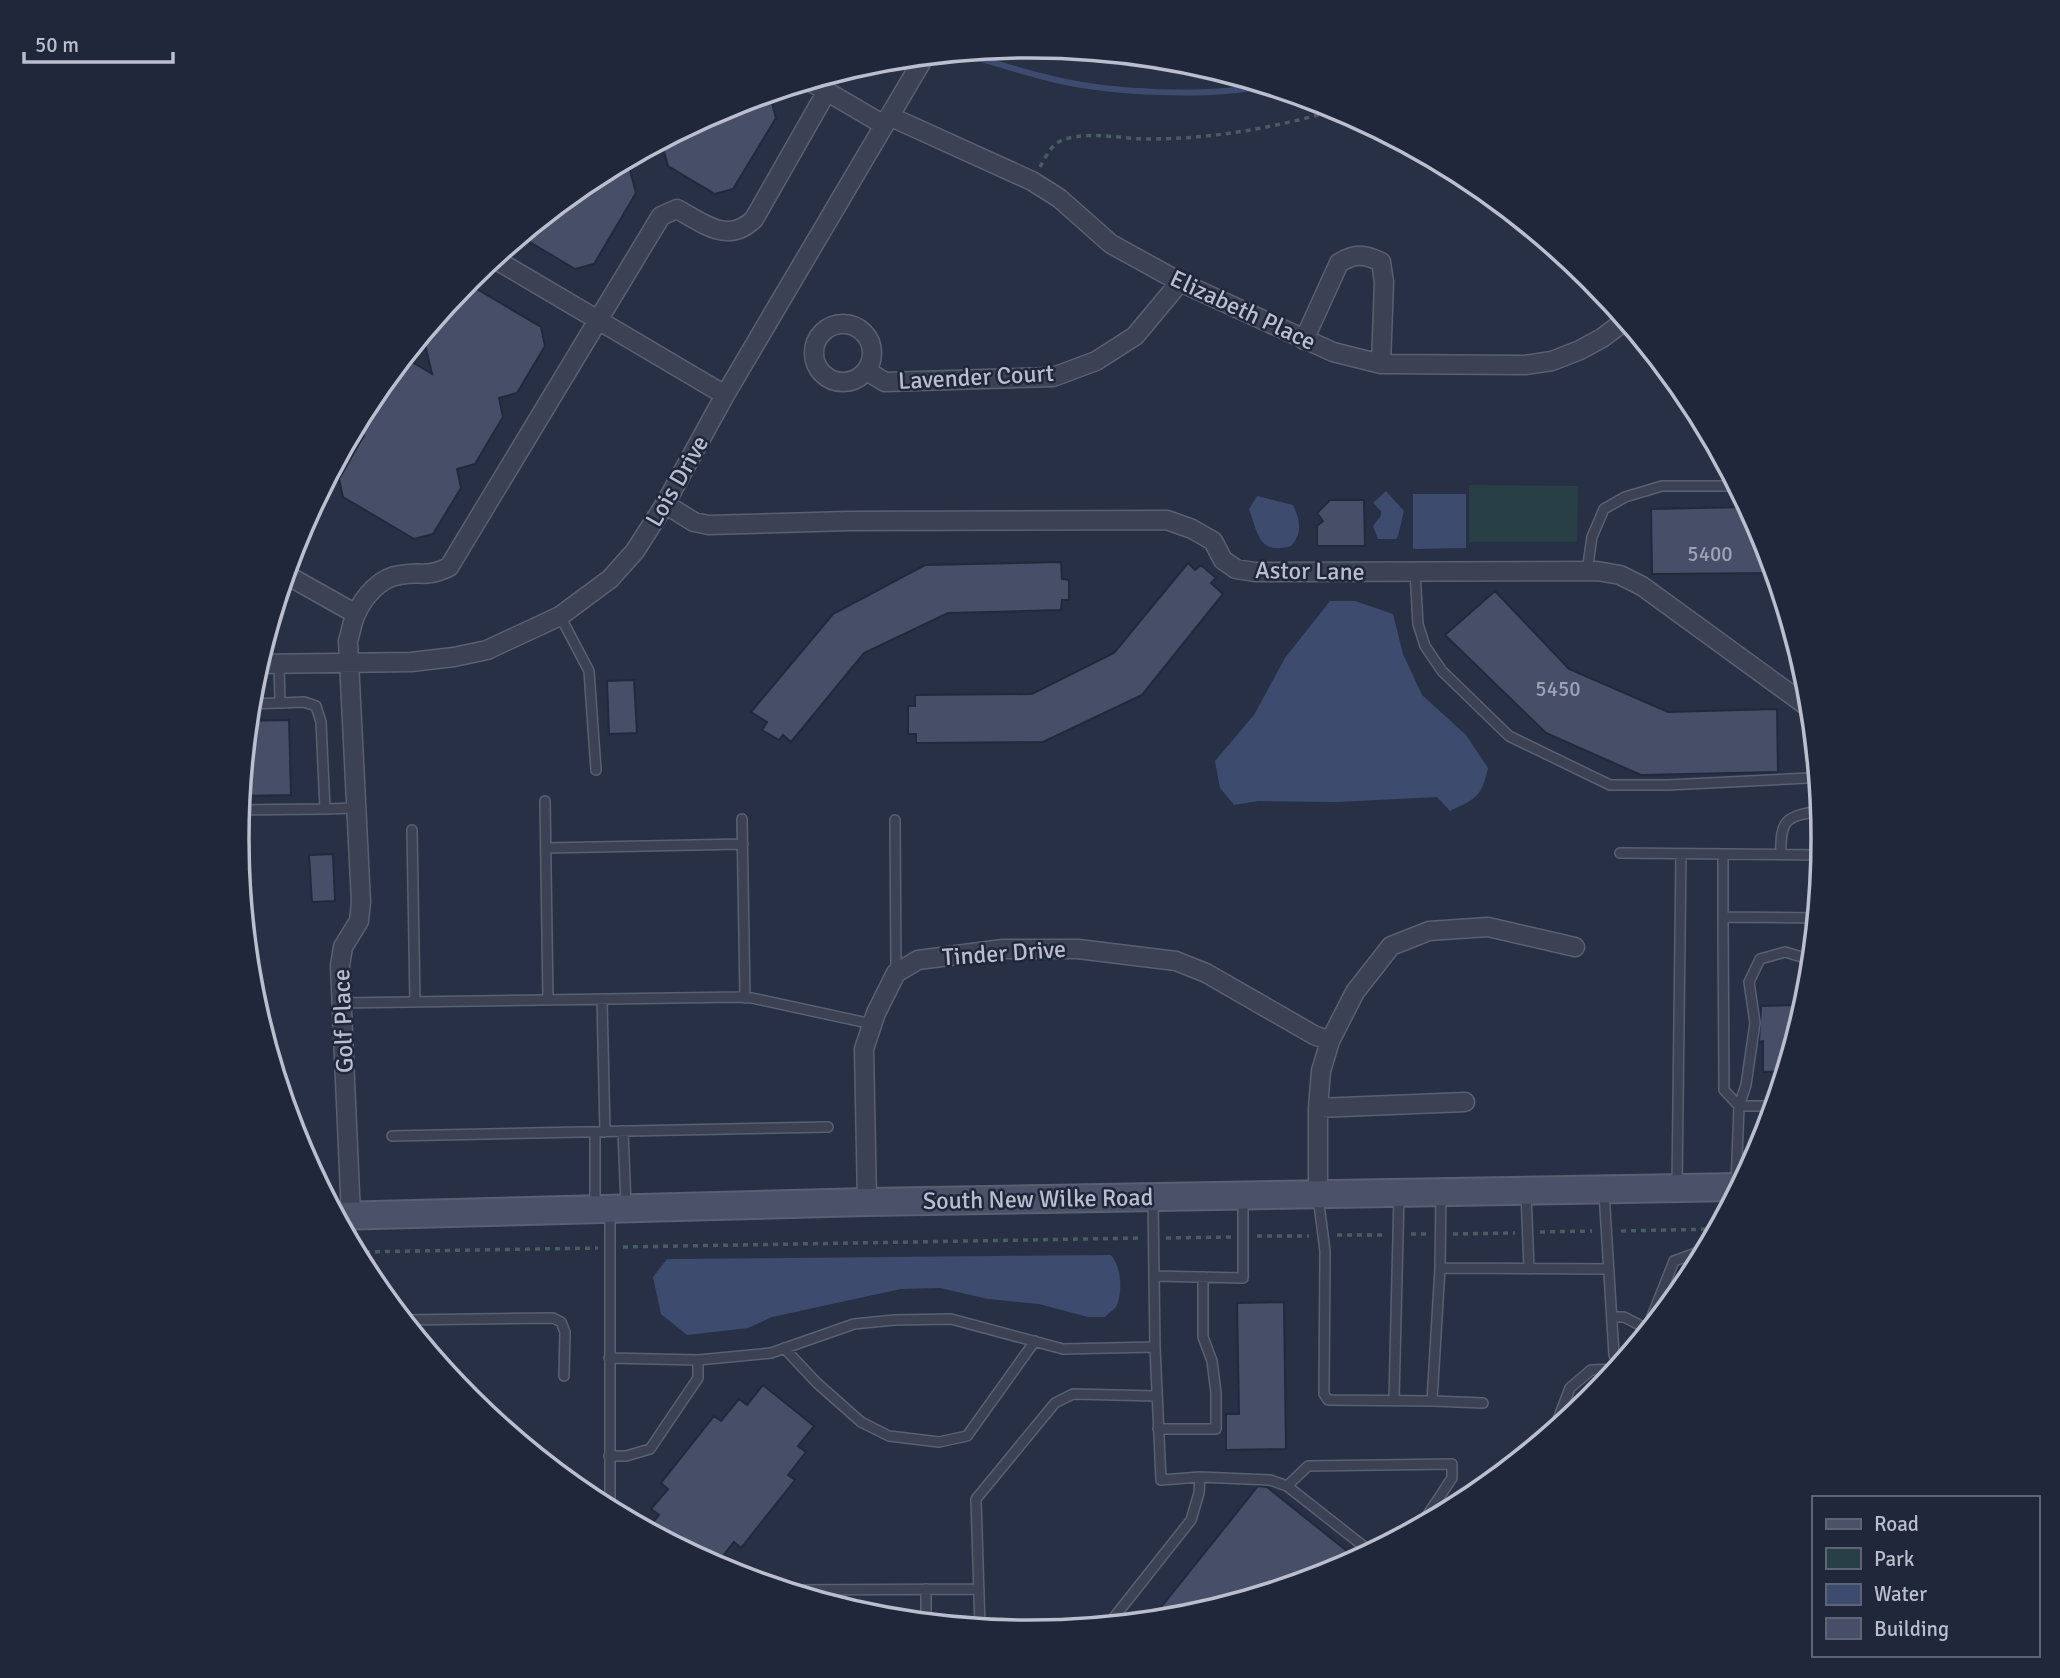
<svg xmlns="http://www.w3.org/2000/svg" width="2060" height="1678" font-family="Signika,sans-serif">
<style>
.green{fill:#293f46}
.water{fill:#3d4b6e}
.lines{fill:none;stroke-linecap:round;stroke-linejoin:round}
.stream{stroke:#3d4b6e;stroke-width:6}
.building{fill:#464f67;stroke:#22293c;stroke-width:2}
.service-casing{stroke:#5a6072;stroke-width:12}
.minor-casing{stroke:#5a6072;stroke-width:21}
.secondary-casing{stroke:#5a6072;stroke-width:30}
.path{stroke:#485c62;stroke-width:3.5;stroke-dasharray:5 5;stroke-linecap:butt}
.service{stroke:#3c4254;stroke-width:9}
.minor{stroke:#3c4254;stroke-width:18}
.secondary{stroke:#4a5168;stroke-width:26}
.labels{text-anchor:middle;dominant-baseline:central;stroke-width:5;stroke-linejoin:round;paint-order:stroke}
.number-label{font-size:21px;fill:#9da2b4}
.street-label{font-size:24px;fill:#babece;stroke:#20273a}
.rim{fill:none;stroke:#babece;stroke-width:3.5}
</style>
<rect width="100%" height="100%" fill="#273045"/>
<!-- green -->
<path class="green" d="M1469,485L1578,486L1577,542H1469Z"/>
<!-- water -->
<path class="water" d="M1386,491L1404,511L1398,536L1396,539H1378L1373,526L1381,516V511L1373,503Z
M1413,494H1466V548L1413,549Z
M1257,496L1293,505C1300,520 1303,533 1291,546C1259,555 1258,534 1249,509Z
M1330,601H1355L1393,614L1403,654L1422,695L1466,735L1488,768C1482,796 1476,799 1450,811L1437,797L1337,802L1258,801L1234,805L1220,788L1215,761L1254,715L1285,658Z
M1111,1255C1121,1267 1123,1289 1117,1305C1115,1309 1109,1313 1105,1317H1088L1039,1304L988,1299L940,1288L901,1289L772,1317L748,1328L687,1335L661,1314L653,1277L667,1259Z"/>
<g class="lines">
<!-- stream -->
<path class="stream" d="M959,52C990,62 1021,71 1052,79C1110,93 1208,98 1266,85"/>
</g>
<!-- building -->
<path class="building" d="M763,95L771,99L776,118L733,189L715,194L668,166L661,141L727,106Z
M627,159L636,193L594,264L575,269L528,241L525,232L589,179Z
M470,285L541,327L545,346L517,393L499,398L503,417L475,464L457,469L461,488L433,534L414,539L343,497L339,479L364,435L354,429L370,398L404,357L432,374L423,336L461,287Z
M1330,500H1364L1365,546H1317V526L1323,521L1317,513Z
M1748,507L1763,536L1774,573L1652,574L1651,509Z
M1061,562L1062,579L1069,580V600H1062L1061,610L948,613L864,653L791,742L783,735L779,740L762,730L767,722L751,712L833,614L925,565Z
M1188,563L1195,570L1201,565L1216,578L1211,583L1223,594L1142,695L1043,742L916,743V734H908V706H915V695L1032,694L1114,653Z
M1495,591L1569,669L1668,712L1777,709L1778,772L1641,775L1546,733L1445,635Z
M634,680L637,733L609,734L607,681Z
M289,720L291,795L241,796L248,721Z
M333,854L335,901L312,902L309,855Z
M1800,1005L1801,1019L1785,1071L1763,1072V1041L1759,1042L1761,1006Z
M1679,1268L1693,1274L1671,1302L1666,1300Z
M1284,1302L1286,1449L1226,1450V1414H1239L1237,1303Z
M763,1385L814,1426L798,1446L806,1452L788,1475L795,1480L741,1548L734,1542L718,1562L710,1556L706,1561L647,1530L659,1515L651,1509L668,1489L661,1483L714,1416L721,1421L739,1399L747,1405Z
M1258,1486L1267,1487L1357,1559L1333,1572L1184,1617L1150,1621Z"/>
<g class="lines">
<!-- service casing -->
<g class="service-casing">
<path id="service" d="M1587,571L1592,537L1604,509L1625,497L1662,486H1737
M1415,572L1418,624L1425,646L1442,671L1509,736L1610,785H1668L1808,778L1817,772
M560,616L589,671L596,770
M279,664L280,703L304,702L316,706L321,722L325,809L356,808
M250,704L280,703
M545,801L548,1000
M239,810L325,809
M742,819L745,998
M895,820L896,972
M412,830L415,1002
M546,848L743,844
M1620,853L1822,855
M1723,854V917L1816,918
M1781,855C1780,819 1786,816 1821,811
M1723,917L1724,1090L1739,1106H1774
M602,999L605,1132
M341,1003L739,997L752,998L872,1024
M623,1131L626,1206
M392,1136L828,1127
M1736,1185L1739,1106L1746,1085L1755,1023L1749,982L1760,959L1785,952L1812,960
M1677,1187L1681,854
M1604,1192L1614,1355L1619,1366
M1526,1193L1529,1269
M1441,1195L1440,1268L1432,1401L1483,1403
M1318,1196L1325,1251L1324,1394L1328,1400L1432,1401
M1153,1201L1155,1347L1161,1480L1200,1477L1270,1480L1287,1486L1371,1552
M595,1207V1132
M1440,1268L1609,1269
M1154,1276L1243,1278V1198
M1612,1317H1624L1649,1330
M403,1320L553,1318L561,1322L565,1332L564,1376
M1647,1329L1674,1261L1696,1253H1704
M784,1348L817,1383L861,1422L889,1436L939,1442L967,1436L1035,1341
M609,1358L698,1360V1378L650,1449L626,1456H609
M698,1360L771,1353L854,1324L894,1320L951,1319L1063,1349L1155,1347
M1394,1399L1399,1195
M1158,1429H1216V1393L1212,1361L1203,1337V1277
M1554,1430L1570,1388L1591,1370L1617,1369
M1287,1486L1308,1466L1452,1464V1478L1421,1525
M610,1510V1210
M785,1590L979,1589
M926,1622V1589
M1108,1625L1191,1520L1199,1493L1200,1477
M980,1628L976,1499L1055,1403L1073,1394L1157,1396"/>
</g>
<!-- minor casing -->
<g class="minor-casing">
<path id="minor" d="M809,81L884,125
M889,116L1032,181L1059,198L1111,244L1180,282L1333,352L1381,364L1525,365L1552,361L1580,350L1602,338L1626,320
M493,258L725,395
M814 353a29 29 0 1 1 58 0a29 29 0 1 1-58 0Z
M1304,340L1339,263C1355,253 1364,254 1381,262L1384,282L1381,364
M867,371L885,382L1053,377L1096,361L1135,336L1180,282
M665,504L694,522L709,525L848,521L1167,520L1192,529L1213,541L1223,560L1236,569L1255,572L1597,571L1620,575L1642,586L1811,709
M285,574L356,614
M258,664L411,662L454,657L487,650L560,616L610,579L635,551L665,504L725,395L925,56
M1318,1108L1465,1102
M1318,1195V1108L1321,1071L1330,1041L1355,992L1391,946L1429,931L1488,927L1575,947
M867,1202L864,1049L876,1013L896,973L918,960L1003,949H1078L1176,961L1206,973L1314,1035L1330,1041
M351,1216L340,966L343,947L359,921L361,902L348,641C351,632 352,622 356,614C364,596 381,577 400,575C423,571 426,578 449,567L661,216L677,209C703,223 728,245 754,219L827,91"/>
</g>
<!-- secondary casing -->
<g class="secondary-casing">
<path id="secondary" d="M336,1216L867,1202L1739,1187"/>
</g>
<!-- path -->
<path class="path" d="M1040,167C1047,154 1053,141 1069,138C1095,132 1123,139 1149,139C1215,139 1277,127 1340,109
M1621,1231L1717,1229
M1540,1232L1592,1231
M1411,1234H1428
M1453,1234L1515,1233
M1337,1235H1386
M1257,1236H1309
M1166,1238L1232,1237
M623,1247L1141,1238
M355,1252L598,1248"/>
<!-- service -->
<use href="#service" class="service"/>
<!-- minor -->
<use href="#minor" class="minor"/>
<!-- secondary -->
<use href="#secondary" class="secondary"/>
</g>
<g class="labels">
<!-- number labels -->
<g class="number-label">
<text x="1710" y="554">5400</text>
<text x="1558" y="689">5450</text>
</g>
<!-- street labels -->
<g class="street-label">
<text transform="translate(1243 310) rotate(25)">Elizabeth Place</text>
<text transform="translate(976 377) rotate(-3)">Lavender Court</text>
<text transform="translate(677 481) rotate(-60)">Lois Drive</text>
<text transform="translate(1310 571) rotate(1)">Astor Lane</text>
<text transform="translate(1004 953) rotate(-4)">Tinder Drive</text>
<text transform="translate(343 1021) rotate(-92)">Golf Place</text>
<text transform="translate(1038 1199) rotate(-1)">South New Wilke Road</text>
</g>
</g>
<!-- crop -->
<path d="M0 0H2060V1678H0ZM249 839a781 781 0 1 1 1562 0a781 781 0 1 1-1562 0Z" fill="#20273a" fill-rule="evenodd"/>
<path class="rim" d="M249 839a781 781 0 1 1 1562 0a781 781 0 1 1-1562 0Z"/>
<!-- legend -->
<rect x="1812" y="1496" width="228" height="161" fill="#20273a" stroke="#5e6375" stroke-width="2"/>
<rect x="1826" y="1519" width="35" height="10" fill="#4a5168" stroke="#5e6375" stroke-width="2"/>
<text x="1874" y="1531" font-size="21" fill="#babece">Road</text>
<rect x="1826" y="1548" width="35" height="21" fill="#293f46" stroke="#5e6375" stroke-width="2"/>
<text x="1874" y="1566" font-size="21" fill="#babece">Park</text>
<rect x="1826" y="1584" width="35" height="21" fill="#3d4b6e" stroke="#5e6375" stroke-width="2"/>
<text x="1874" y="1601" font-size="21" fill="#babece">Water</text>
<rect x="1826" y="1618" width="35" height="21" fill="#464f67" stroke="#5e6375" stroke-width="2"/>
<text x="1874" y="1636" font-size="21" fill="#babece">Building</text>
<!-- scale -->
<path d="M24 52v10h149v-10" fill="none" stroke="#babece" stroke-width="3.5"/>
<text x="35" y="52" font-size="21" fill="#babece" stroke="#20273a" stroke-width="5" paint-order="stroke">50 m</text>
</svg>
